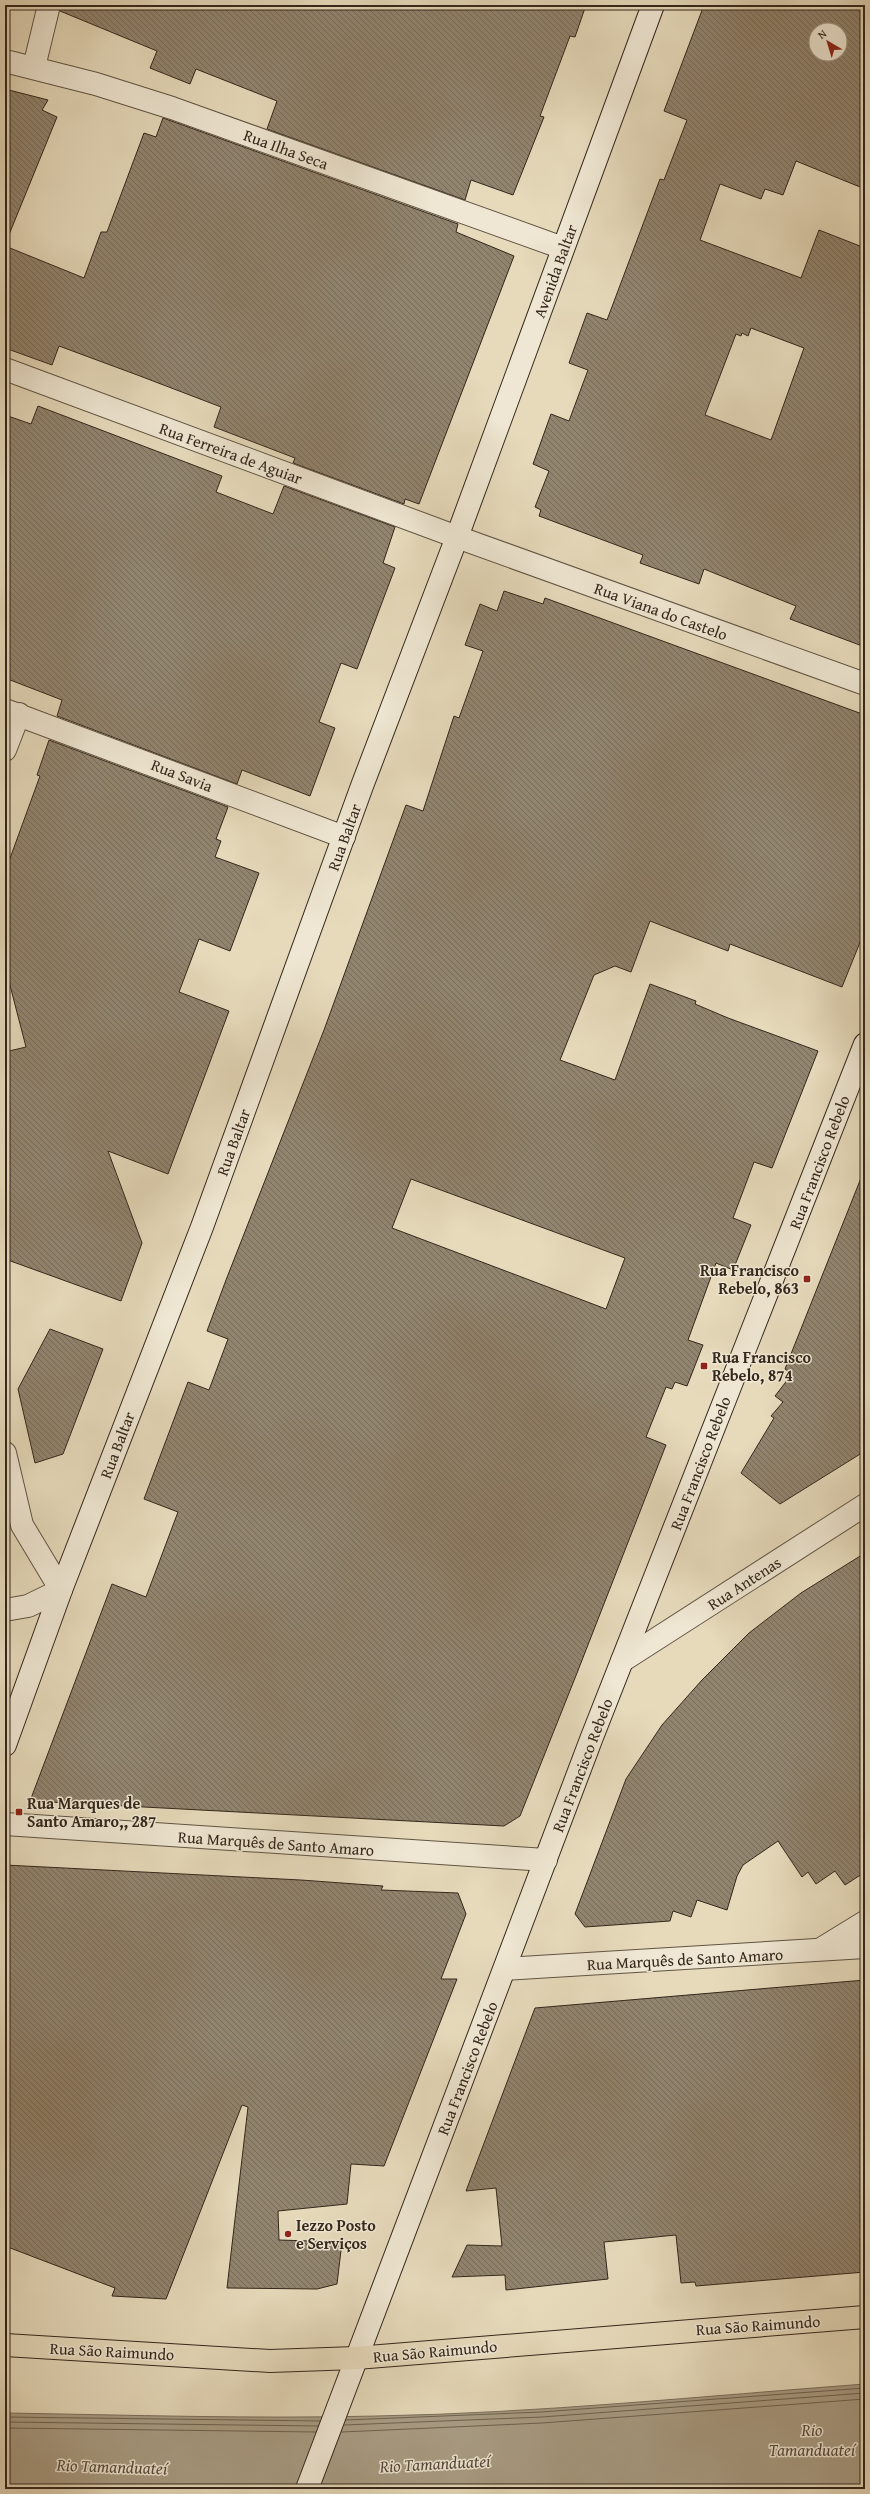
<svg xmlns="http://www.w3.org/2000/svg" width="870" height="2494" font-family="'Gentium Book Plus',serif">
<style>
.water{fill:#a99d85;stroke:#7a6e5b}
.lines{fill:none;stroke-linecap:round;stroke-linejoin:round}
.shore{stroke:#6e6250;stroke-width:1}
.building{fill:url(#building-back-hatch);stroke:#34271c;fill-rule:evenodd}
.street-casing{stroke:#605444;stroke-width:24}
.secondary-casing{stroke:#34271c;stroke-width:24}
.highway-casing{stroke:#34271c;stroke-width:24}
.street{stroke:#efe7d3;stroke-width:22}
.secondary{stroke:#efe7d3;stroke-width:22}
.highway{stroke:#e6dabb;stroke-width:22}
.poi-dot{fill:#8f2418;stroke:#efe7d3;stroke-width:1.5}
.labels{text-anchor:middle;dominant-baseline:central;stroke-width:3;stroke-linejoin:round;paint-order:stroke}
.street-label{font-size:16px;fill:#34271c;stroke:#efe7d3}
.poi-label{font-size:16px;font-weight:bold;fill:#34271c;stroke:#efe7d3;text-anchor:start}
.water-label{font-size:17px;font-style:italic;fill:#574a3c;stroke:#efe7d3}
</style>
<defs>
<pattern id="building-back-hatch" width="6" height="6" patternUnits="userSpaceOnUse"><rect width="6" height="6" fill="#91846f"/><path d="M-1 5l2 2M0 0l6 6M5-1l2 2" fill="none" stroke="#776c5a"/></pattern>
</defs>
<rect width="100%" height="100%" fill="#e6dabb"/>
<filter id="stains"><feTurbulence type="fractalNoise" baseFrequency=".005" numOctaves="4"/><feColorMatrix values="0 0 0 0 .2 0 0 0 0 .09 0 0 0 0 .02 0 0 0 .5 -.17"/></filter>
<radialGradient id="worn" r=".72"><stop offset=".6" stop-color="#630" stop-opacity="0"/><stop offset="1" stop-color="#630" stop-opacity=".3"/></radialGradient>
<!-- water -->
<path class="water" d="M865,2384V2489H5V2413C129,2415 253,2419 377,2416C540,2413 703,2396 865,2384Z"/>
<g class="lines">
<!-- shore -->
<path class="shore" d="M5,2417L320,2421
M346,2420L541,2412L865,2388
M5,2422L318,2426
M344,2425L542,2417L865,2393
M5,2428L316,2432
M342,2432L542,2423L865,2399"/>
</g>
<!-- building -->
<path class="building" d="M61,5H586L575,37L570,36L540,116L544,117L513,195L471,180L465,200L267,129L277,101L196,69L190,84L150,68L157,51L60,11Z
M704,5H865V189L796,161L783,195L765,189L761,199L720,184L700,240L801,278L819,230L865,248V647L790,619L796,606L704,569L699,584L640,563L643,555L539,516L541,510L535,507L549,471L533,464L551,414L569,421L588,370L569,363L587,313L607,320L660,179L664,180L687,120L664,111ZM816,30H840V54H816ZM751,328L804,348L771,440L705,415L736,334L741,336L742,333L748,336Z
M5,89L48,100L42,110L57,117L6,242Z
M163,118L458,224L456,232L514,256L419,504L405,499L404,504L293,463L295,458L214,427L221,407L140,376L59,346L52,365L5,348V246L84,278L101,232H107L144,133L156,137Z
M38,406L222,476L216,492L273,514L284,486L395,527L383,563L395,568L357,669L341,663L319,722L335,728L310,796L242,770L237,784L57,716L62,700L5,678V415L31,424Z
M504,591L543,604L545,598L865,715V930L842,987L730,944L728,951L650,921L631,972L615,966L594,975L560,1060L615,1080L650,984L696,1001L695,1004L728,1018L818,1051L772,1168L754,1162L733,1218L751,1225L733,1270L716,1263L688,1340L703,1345L687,1386L675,1382L672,1389L666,1387L646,1437L666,1445L577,1673L520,1816L504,1826L30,1801L112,1584L146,1597L178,1512L144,1499L188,1382L209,1390L228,1339L207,1331L226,1280L324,1030L406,805L423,811L454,716L459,718L483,651L465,645L480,604L497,611ZM411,1179L625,1258L606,1309L392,1228Z
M49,740L228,807L216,839L221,841L215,857L259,873L230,951L199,939L179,992L229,1011L168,1174L108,1151L142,1243L121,1301L5,1259V1052L26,1047L5,966V872L40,776L37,775Z
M863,1173L865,1451L780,1504L741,1473L774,1418L771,1416L783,1402L775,1396L792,1374L785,1369Z
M50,1329L103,1349L63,1454L35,1463L18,1389Z
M865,1553V1872L845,1885L835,1871L816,1884L808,1872L802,1877L778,1841L743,1865L737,1876L727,1910L697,1900L691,1917L673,1911L670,1921L585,1927L575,1914L626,1779L662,1725L702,1680L749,1633L801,1593Z
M5,1865L301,1880L383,1886L381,1890L458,1893L466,1914L441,1979H457L384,2166L351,2164L347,2204L278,2211L279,2240L342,2242L337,2284L317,2289L227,2288L248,2107L242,2105L166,2299L112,2296L115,2288L5,2246Z
M865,1980V2272L696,2286L695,2282L681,2283L676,2235L604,2242L608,2279L506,2290L505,2275L452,2277L467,2245L502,2246L496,2188L466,2191L535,2008Z"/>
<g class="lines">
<!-- street casing -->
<g class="street-casing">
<path id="street" d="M5,61L96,84L172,108L563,248
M34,67L49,5
M5,369L457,537L865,684
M5,710L344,837
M5,750L19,714
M5,1453L22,1525L61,1590L28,1606L5,1610
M622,1661L865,1505
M5,1824L546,1860
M821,1949L865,1922
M505,1969L865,1947"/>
</g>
<!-- secondary casing -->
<g class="secondary-casing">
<path id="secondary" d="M5,1745L61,1590L202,1227L362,786L457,537L653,5
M307,2489L592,1737L865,1044"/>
</g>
<!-- highway casing -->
<g class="highway-casing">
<path id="highway" d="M5,2345L270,2361L356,2358L865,2317"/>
</g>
<!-- street -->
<use href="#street" class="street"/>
<!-- secondary -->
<use href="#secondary" class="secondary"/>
<!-- highway -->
<use href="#highway" class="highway"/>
</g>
<!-- markers -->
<g class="poi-dot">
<rect x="803" y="1275" width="8" height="8" rx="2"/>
<rect x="700" y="1362" width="8" height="8" rx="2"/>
<rect x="15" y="1808" width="8" height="8" rx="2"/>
<circle cx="288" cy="2234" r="4"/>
</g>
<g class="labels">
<!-- street labels -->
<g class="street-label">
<text transform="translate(286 149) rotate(20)">Rua Ilha Seca</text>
<text transform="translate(555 271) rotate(-70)">Avenida Baltar</text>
<text transform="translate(231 453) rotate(20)">Rua Ferreira de Aguiar</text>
<text transform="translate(661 611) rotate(20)">Rua Viana do Castelo</text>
<text transform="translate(182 775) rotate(21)">Rua Savia</text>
<text transform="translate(344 837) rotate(-70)">Rua Baltar</text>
<text transform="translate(233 1142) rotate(-70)">Rua Baltar</text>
<text transform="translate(819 1162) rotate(-69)">Rua Francisco Rebelo</text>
<text transform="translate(117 1445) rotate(-69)">Rua Baltar</text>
<text transform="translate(700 1463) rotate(-69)">Rua Francisco Rebelo</text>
<text transform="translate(744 1583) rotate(-33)">Rua Antenas</text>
<text transform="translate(582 1765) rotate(-69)">Rua Francisco Rebelo</text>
<text transform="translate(276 1843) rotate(4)">Rua Marquês de Santo Amaro</text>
<text transform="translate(685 1959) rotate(-3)">Rua Marquês de Santo Amaro</text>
<text transform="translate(467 2068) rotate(-69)">Rua Francisco Rebelo</text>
<text transform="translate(758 2325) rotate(-4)">Rua São Raimundo</text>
<text transform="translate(112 2351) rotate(3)">Rua São Raimundo</text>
<text transform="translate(435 2351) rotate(-5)">Rua São Raimundo</text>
</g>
<!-- poi labels -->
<g class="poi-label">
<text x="799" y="1270" text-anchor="end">Rua Francisco<tspan x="799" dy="18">Rebelo, 863</tspan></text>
<text x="712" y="1357">Rua Francisco<tspan x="712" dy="18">Rebelo, 874</tspan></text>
<text x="27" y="1803">Rua Marques de<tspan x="27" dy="18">Santo Amaro,, 287</tspan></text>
<text x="296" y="2225">Iezzo Posto<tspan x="296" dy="18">e Serviços</tspan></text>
</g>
<!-- water labels -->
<g class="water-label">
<text x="812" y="2429">Rio<tspan x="812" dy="20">Tamanduateí</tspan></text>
<text transform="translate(435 2463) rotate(-3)">Rio Tamanduateí</text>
<text transform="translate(112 2466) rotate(2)">Rio Tamanduateí</text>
</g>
</g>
<!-- margin -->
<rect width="870" height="2494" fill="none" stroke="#e6dabb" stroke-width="20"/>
<rect x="6" y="6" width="858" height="2482" fill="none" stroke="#34271c" stroke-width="2"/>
<rect x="10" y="10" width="850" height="2474" fill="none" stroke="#34271c"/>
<!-- north arrow -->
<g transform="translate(828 42) rotate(322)"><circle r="19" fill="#efe7d3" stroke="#a49a8a"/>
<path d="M0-3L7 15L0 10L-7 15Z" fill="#8f2418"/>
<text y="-6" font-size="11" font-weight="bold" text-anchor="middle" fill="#34271c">N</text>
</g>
<rect width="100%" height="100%" filter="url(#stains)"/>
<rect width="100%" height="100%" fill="url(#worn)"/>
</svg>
